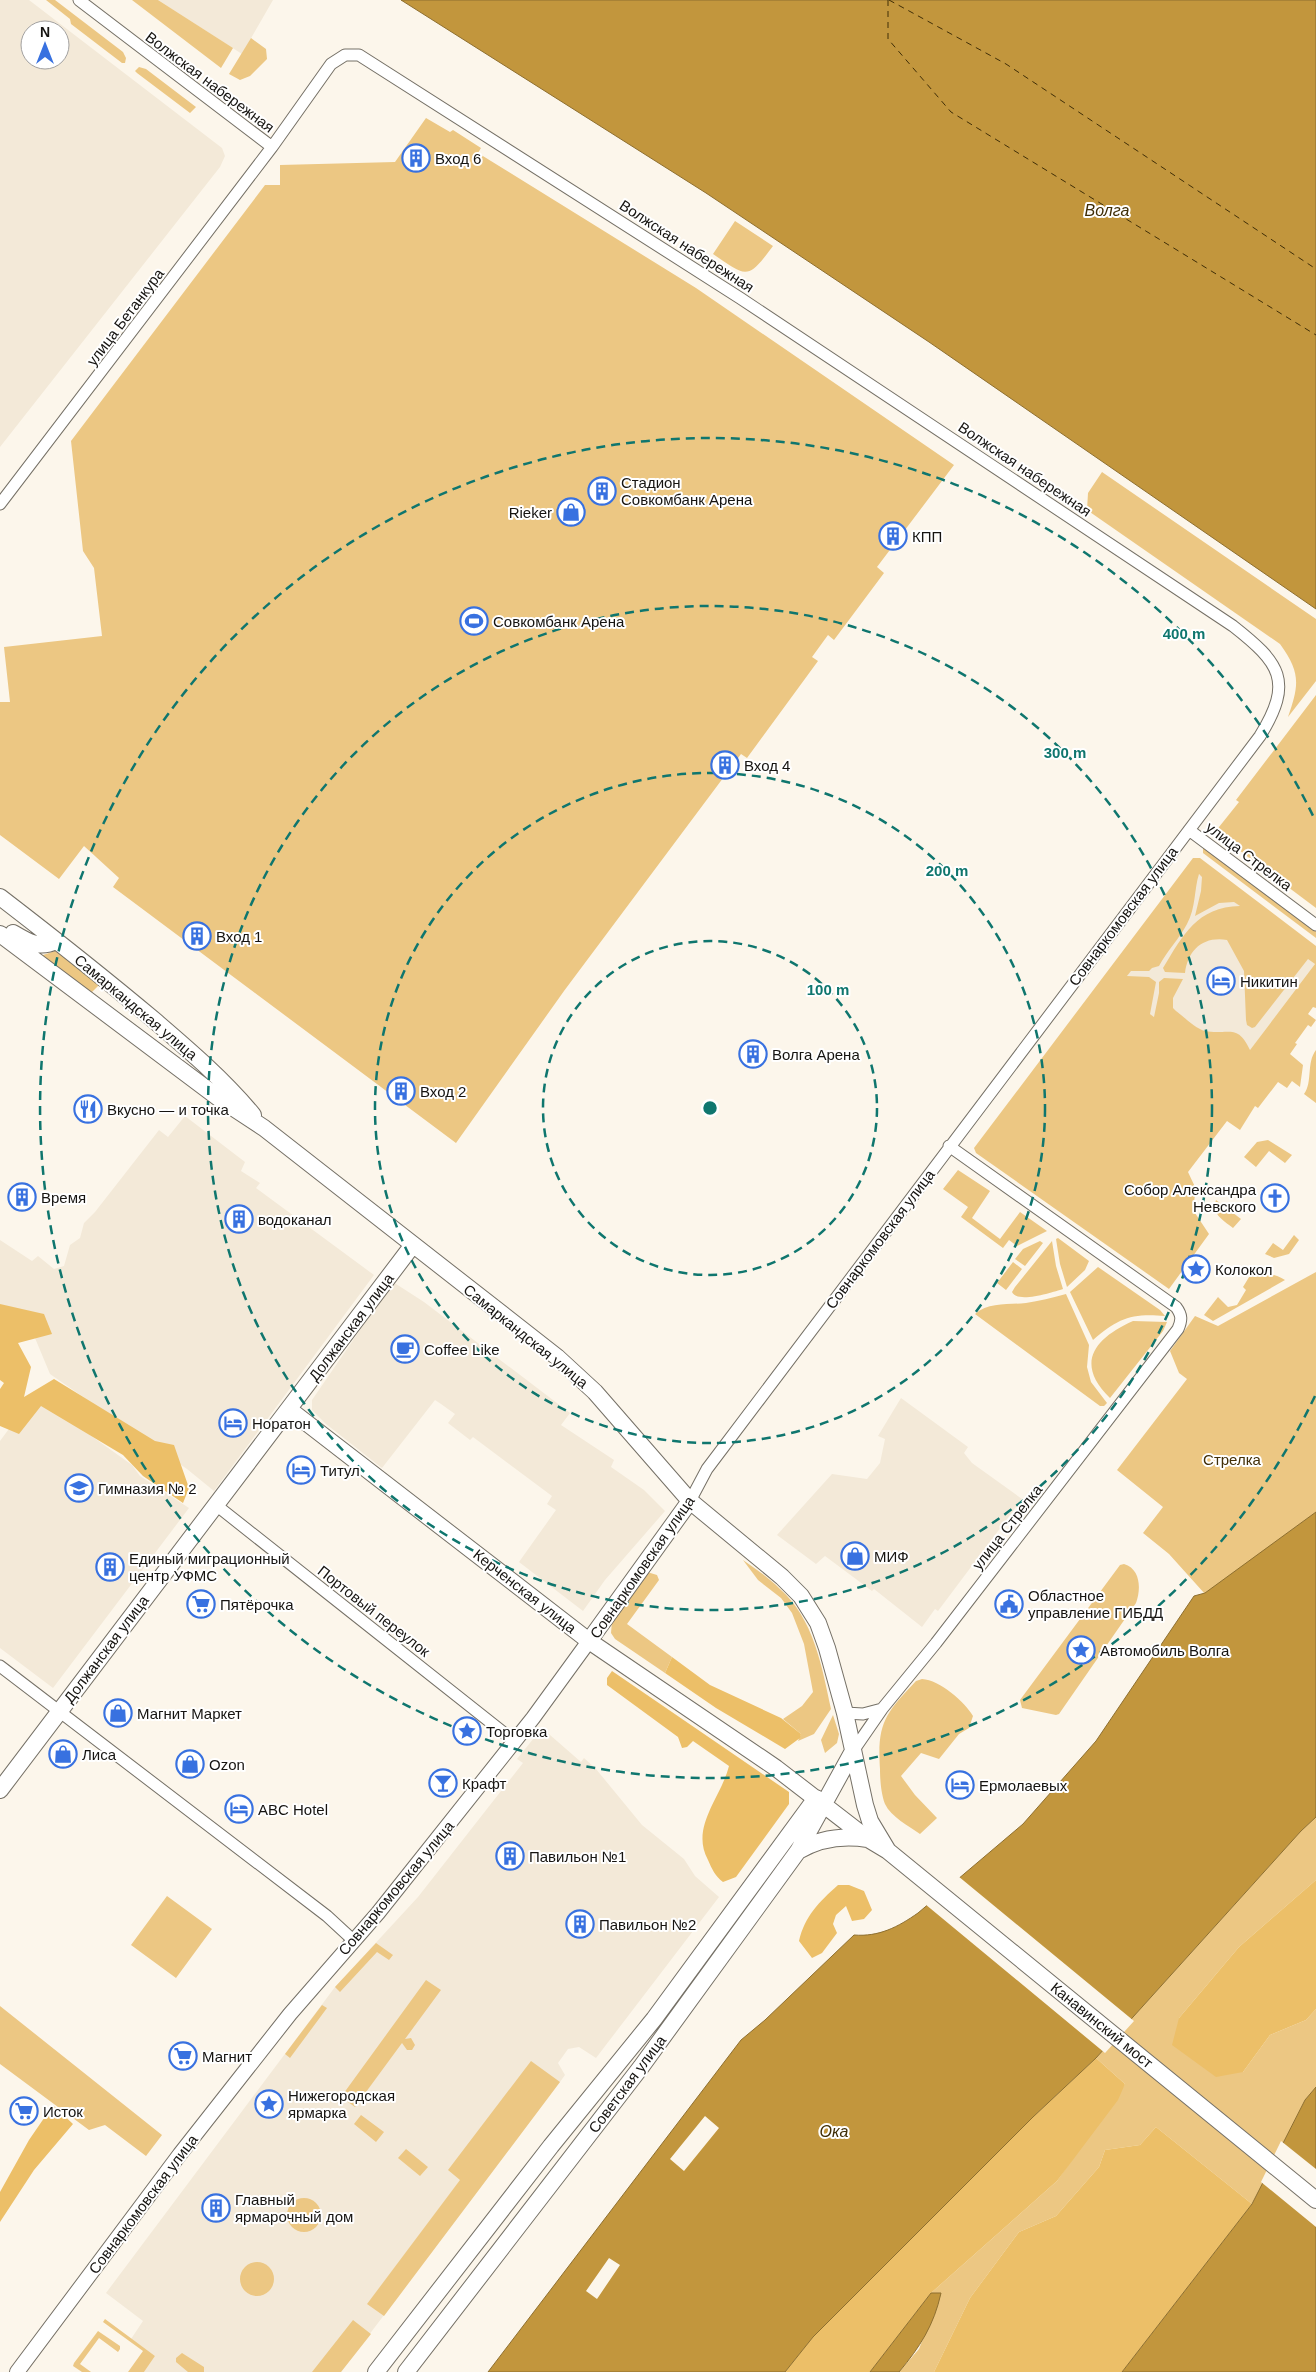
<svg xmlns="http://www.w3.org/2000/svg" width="1316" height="2372" font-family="Helvetica,sans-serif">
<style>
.built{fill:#f3e9d8;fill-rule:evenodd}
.green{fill:#ecc783;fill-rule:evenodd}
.forest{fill:#ecbf68}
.water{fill:#c2963d;stroke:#8e6f30}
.pier{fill:#fcf6eb}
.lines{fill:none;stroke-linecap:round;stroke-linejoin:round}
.ferry{stroke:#402e07;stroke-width:1;stroke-dasharray:6 5;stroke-linecap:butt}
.minor-casing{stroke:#757066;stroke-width:13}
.tertiary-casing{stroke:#757066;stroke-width:16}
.secondary-casing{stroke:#757066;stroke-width:18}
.minor{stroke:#fff;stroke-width:11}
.tertiary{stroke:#fff;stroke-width:14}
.secondary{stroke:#fff;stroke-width:16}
.ring{fill:none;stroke:#0f766e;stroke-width:2.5;stroke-dasharray:9 6}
.labels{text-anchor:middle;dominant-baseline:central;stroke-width:4;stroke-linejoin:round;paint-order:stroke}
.street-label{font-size:15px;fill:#161411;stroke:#fff}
.poi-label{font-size:15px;fill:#161411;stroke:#fff;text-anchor:start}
.park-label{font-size:15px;fill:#422f08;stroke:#fff}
.water-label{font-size:16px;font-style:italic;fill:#402e07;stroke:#fff}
.centre{fill:#0f766e;stroke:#fff;stroke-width:2.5}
.ring-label{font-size:15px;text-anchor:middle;font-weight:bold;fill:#0f766e;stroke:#fff;stroke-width:4;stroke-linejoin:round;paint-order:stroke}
</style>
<rect width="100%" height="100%" fill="#fcf6eb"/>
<!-- built -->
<path class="built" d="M0,0H29L222,148L225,156L220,167L0,447ZM30,30H60V60H30Z
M158,0H273L242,54Z
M1199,874L1315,964L1232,1074L1117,990Z
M185,1116L245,1162L241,1171L260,1183L256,1188L374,1275L214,1491L187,1469L50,1374L30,1326L0,1304V1240L32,1261L38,1256L54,1269L64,1266L70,1245L80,1238L84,1223L95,1212L159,1130L168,1137Z
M393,1282L424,1302L570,1413L561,1425L614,1460L611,1467L644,1490L665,1511L605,1580L583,1611L519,1562L556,1510L547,1504L552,1496L473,1437L470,1440L448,1423L455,1414L441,1404L435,1400L382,1468L326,1424L312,1410V1400Z
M34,1395L132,1465L140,1476L189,1508L53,1688L0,1648V1441Z
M901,1398L968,1447L964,1453L972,1463L1022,1499L938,1611L935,1609L922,1627L874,1589L872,1591L825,1556L816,1564L777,1535L832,1474L867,1479L880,1463L885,1439L878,1436Z
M542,1728L581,1762L584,1758L596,1769L642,1825L684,1859L695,1876L719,1897L596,2058L579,2047L568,2049L558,2063L565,2075L560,2082L341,2372H144L155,2356L131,2339L143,2321L106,2293L335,1987L418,1897L523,1763L517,1759Z"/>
<!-- green -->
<path class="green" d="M46,0H55L123,52L126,58L125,63H122L71,24L70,19Z
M132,0H158L233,48L221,68Z
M251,38L266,49L267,59L250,76L240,80L229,74Z
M139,67L146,69L196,107L190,113L137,73L135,71Z
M426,118L450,132L453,130L481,148L478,153L696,288L954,465L877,567L884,573L834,640L828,635L812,657L818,661L747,758L741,754L564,991L456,1143L113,887L119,878L84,846L59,879L0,835V702H10L4,647L102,636L94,568L83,551L71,441L265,185H280V165L395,162Z
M735,221L773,246C747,281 747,277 713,254Z
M1102,472L1316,619V681L1288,717C1299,685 1301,673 1280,644L1087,510L1088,493Z
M1316,695V908L1215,832L1239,802L1236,800Z
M1203,847L1316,931V938L1203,853Z
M1193,858H1200L1316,946V1008L1313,1007L1308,1014L1316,1020L1311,1027L1308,1025L1295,1043L1297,1044L1290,1054L1303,1065L1300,1087L1292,1081L1287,1088L1278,1082L1258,1108L1255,1106L1240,1130L1227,1121L1188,1172L1196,1189L1194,1202L1195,1213L1209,1234L1169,1289L976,1153L974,1148ZM1199,874L1202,877L1201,891L1195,916L1219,903L1234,902L1240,906C1197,907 1183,935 1163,968L1165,972L1185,973C1188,950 1203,936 1227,940L1244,971L1246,1020L1247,1025L1252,1028L1255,1027L1308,959L1315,964L1250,1050C1238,1023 1228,1035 1205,1031C1196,1029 1184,1017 1176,1011L1173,1008V998L1183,979L1164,978L1159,982V993L1154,1017L1150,1014L1156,982L1149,977L1127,976L1131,971H1149L1152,968L1159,966C1167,951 1179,939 1187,924C1196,908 1194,889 1199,874Z
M58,950L100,984L90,994L40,956Z
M1316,1050V1103L1304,1094C1313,1082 1306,1063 1316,1050Z
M1268,1140L1292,1155L1285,1163L1269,1151L1256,1167L1244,1157L1257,1142Z
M958,1170L990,1191L972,1218L1000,1239L1020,1212L1047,1231L1017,1246L1009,1240L1003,1248L961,1217L968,1207L943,1189Z
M1216,1200L1241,1219L1233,1228C1223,1220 1211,1214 1216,1200Z
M1294,1235L1299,1240L1289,1254L1274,1258L1265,1254L1273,1243L1283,1250Z
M1058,1238L1089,1261L1085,1270L1067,1287L1060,1264L1056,1239Z
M1040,1241L1043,1243L1025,1266L1015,1259L1023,1249Z
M1052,1241L1056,1266L1063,1289C1053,1292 1017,1304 1012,1292L1015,1287Z
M1013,1262L1022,1269L1006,1290L997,1283Z
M1098,1267L1160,1310L1165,1316C1132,1313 1118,1318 1093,1340L1070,1292Z
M1254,1269C1265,1274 1276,1274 1285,1280L1213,1321L1204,1315L1218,1297L1228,1307L1237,1305L1246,1290L1243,1287Z
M1316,1272V1512L1205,1594L1169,1554L1143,1533L1163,1507L1117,1470L1187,1379L1179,1373L1170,1351L1195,1316L1218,1326Z
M1066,1294L1089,1345L1087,1367L1091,1382L1107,1403L1104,1406H1100L975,1314C989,1302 1008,1305 1026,1303C1039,1301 1052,1298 1066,1294Z
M1133,1321L1167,1322L1163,1331L1110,1398C1074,1363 1095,1338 1133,1321Z
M743,1560C756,1569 769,1578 780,1589C814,1619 822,1667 831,1709L814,1734L798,1741L801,1734L783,1719L802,1706L813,1692L804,1644L792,1613L781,1598L758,1580Z
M1124,1564C1141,1569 1141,1590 1136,1603L1059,1714L1056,1715L1022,1708L1020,1700L1120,1565Z
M647,1572L657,1575L659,1580L627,1624L672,1657L665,1673L615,1639L611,1633L612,1621Z
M922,1679C940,1680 965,1702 973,1716L969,1728L959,1734L939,1759L921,1753L901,1776L915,1795L937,1818L920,1834C909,1826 891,1817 885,1804C881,1794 880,1779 880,1769C877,1723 885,1714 916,1681Z
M833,1715L839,1734L837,1743L825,1753L821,1740Z
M1316,1817V1880L1239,1947L1179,2018L1243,2072L1270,2035L1306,2020L1316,2009V2087L1305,2100L1252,2204L1156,2127L1140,2145L1105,2150L1099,2167L1056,2216L1019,2232L970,2298L934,2372H899L919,2349L941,2293H931L1057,2181L1125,2084L1096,2058L1301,1831Z
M167,1896L212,1929L176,1978L131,1945Z
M376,1943L393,1955L389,1960L377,1952L340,1992L335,1987Z
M426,1980L441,1990L405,2039L411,2038L415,2045L412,2050H407L402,2043L355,2107L341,2097Z
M322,2005L327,2008L290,2058L285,2054Z
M0,2006L162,2135L146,2156L105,2125L89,2130L0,2064Z
M531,2061L560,2082L384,2316L367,2304L460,2180L448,2170Z
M361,2115L384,2132L376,2142L354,2124Z
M406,2149L428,2167L420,2176L398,2158Z
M287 2215a17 17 0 1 1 34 0a17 17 0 1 1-34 0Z
M240 2279a17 17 0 1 1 34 0a17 17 0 1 1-34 0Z
M105,2319L155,2356L144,2372H128L143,2351L103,2322Z
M353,2320L371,2334L341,2372H312Z
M98,2331L120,2346V2349L118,2352L99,2338L80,2364L91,2372H82L73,2366L74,2363Z
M182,2353L204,2367V2372H188L176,2362V2358Z"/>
<!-- forest -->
<path class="forest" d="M0,1304L44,1314L52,1334L18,1343L31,1367L24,1397L54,1379L155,1441L174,1445L189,1488L183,1503L143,1476L123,1455L41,1406L19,1434L0,1426V1389L4,1383L0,1380Z
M672,1657L710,1685L781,1718L801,1734L800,1738L785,1749L716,1708L665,1673Z
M612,1671L789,1792V1804L736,1877L723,1882C715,1876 712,1869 708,1860C690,1827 721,1798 729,1766L693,1741L687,1747L682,1748L678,1737L607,1685V1678Z
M1316,1880V2009L1306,2020L1270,2035L1243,2072L1216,2077L1172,2045L1179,2018L1239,1947Z
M838,1885H849L864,1891L872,1910L864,1919L852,1921L846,1906L836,1915L833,1924L837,1933L822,1953L812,1958L799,1941C805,1916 819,1902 838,1885Z
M1096,2058L1125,2084L1118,2100L1057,2181L931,2293L870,2372H785L813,2337L1033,2117Z
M53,2105L73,2124L34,2170L0,2222V2192L29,2140Z
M1156,2127L1252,2204L1122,2372H934L970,2298L1019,2232L1056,2216L1099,2167L1105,2150L1140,2145Z"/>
<!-- water -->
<path class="water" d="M401,0H1316V609L929,342L706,193Z
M1316,1512V1817L1301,1831L1096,2058L1033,2117L813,2337L785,2372H488L741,2040L765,2020L854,1935C879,1937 898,1927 918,1913L1023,1824L1096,1741L1194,1596L1205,1593Z
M1316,2087V2372H1122L1252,2204L1305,2100Z
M931,2293H941C934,2325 920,2347 899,2372H870Z"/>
<!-- pier -->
<path class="pier" d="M958,1876L1134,2021L1105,2053L925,1904Z
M705,2116L719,2128L684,2171L670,2159Z
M1281,2141L1316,2169V2227L1261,2182Z
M609,2258L620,2265L597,2299L586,2291Z"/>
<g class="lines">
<!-- ferry -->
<path class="ferry" d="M888,0V39L951,112L1316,335
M889,0L1006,64L1316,269"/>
<!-- minor casing -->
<g class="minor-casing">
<path id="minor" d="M79,0L272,147
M0,504L272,147L331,64L345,55H359L740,298L1233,626C1280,663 1294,681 1260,736L707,1469L690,1501
M1189,830L1316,925
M216,1505L514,1741
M0,1666L327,1916L353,1940
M845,1713L863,1714L882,1709
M853,1751L882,1709L936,1643L1178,1329C1182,1320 1182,1315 1176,1307L949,1146"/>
</g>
<!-- tertiary casing -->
<g class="tertiary-casing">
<path id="tertiary" d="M17,2372L180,2154L290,2014L378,1913L533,1718L589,1641"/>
</g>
<!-- secondary casing -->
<g class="secondary-casing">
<path id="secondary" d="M0,897C52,937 104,978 154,1020C189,1050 224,1080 253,1115
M13,933C28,942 39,949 56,941
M0,934L220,1099L264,1128L557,1357L595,1392L690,1501L782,1577L801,1596L818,1623L827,1648L845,1713L865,1805L870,1821L888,1851
M290,1410L589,1641L776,1768L868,1839L888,1851L1316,2200
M589,1641L690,1501
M0,1790L412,1246
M798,1851L853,1751
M376,2372L551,2146L654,2019L816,1798
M406,2372L641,2067L798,1851C820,1838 843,1835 868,1839"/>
</g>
<!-- minor -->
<use href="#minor" class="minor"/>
<!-- tertiary -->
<use href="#tertiary" class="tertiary"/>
<!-- secondary -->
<use href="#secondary" class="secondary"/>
</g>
<!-- distance rings -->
<g class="ring">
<circle cx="710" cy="1108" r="167"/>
<circle cx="710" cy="1108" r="335"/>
<circle cx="710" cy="1108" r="502"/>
<path d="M1315 1396A670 670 0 1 1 1315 820"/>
</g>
<!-- icons -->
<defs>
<g id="building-ring" transform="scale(1.4375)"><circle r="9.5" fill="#fff" stroke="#3871e0" stroke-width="1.5"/><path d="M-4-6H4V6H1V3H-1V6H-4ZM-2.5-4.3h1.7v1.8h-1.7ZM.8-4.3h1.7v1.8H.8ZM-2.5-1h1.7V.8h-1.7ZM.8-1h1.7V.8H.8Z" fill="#3871e0"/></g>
<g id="shop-ring" transform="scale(1.4375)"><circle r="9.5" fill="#fff" stroke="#3871e0" stroke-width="1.5"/><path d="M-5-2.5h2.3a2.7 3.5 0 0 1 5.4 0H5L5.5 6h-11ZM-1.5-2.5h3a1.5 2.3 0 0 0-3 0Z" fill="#3871e0"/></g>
<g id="stadium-ring" transform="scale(1.4375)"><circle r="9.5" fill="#fff" stroke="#3871e0" stroke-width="1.5"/><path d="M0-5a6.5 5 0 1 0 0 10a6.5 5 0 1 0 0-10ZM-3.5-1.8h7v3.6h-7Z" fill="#3871e0"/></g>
<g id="hotel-ring" transform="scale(1.4375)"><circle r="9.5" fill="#fff" stroke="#3871e0" stroke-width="1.5"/><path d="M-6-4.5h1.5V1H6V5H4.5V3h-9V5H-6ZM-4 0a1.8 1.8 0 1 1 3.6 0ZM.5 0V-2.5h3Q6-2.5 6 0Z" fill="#3871e0"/></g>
<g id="restaurant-ring" transform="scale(1.4375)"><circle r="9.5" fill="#fff" stroke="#3871e0" stroke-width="1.5"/><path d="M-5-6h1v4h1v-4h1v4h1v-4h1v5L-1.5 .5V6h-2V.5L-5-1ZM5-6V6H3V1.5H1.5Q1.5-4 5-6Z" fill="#3871e0"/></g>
<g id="church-ring" transform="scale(1.4375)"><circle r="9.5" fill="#fff" stroke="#3871e0" stroke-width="1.5"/><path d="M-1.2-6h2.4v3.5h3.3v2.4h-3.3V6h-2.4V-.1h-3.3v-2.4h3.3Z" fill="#3871e0"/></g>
<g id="sight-ring" transform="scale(1.4375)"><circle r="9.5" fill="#fff" stroke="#3871e0" stroke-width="1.5"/><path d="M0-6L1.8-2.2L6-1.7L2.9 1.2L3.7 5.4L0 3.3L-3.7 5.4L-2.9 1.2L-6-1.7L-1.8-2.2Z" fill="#3871e0"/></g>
<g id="cafe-ring" transform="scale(1.4375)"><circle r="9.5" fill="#fff" stroke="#3871e0" stroke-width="1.5"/><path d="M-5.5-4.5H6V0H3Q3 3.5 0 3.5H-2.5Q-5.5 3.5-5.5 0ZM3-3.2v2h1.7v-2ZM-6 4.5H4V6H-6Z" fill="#3871e0"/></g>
<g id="school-ring" transform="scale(1.4375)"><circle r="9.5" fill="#fff" stroke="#3871e0" stroke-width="1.5"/><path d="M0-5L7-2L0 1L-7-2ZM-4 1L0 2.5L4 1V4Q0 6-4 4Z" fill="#3871e0"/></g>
<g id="supermarket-ring" transform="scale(1.4375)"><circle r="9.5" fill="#fff" stroke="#3871e0" stroke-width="1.5"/><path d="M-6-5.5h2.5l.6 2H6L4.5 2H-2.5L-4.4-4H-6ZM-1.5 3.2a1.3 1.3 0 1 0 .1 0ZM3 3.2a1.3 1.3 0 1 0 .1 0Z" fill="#3871e0"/></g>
<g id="civic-ring" transform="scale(1.4375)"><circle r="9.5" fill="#fff" stroke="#3871e0" stroke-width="1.5"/><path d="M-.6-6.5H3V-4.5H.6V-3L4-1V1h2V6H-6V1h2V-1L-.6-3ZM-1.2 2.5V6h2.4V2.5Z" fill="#3871e0"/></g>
<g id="bar-ring" transform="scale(1.4375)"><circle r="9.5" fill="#fff" stroke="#3871e0" stroke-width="1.5"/><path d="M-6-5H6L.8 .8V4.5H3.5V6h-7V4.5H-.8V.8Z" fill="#3871e0"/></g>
</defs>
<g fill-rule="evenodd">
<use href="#building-ring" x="416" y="158"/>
<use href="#building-ring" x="602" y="491"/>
<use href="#shop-ring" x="571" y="512"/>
<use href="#building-ring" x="893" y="536"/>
<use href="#stadium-ring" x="474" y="621"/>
<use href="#building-ring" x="725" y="765"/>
<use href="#building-ring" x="197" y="936"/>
<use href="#hotel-ring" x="1221" y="981"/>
<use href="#building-ring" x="753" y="1054"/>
<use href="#building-ring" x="401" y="1091"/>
<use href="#restaurant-ring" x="88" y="1109"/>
<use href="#building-ring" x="22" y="1197"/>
<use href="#church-ring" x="1275" y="1198"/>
<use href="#building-ring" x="239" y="1219"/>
<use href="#sight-ring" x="1196" y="1269"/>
<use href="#cafe-ring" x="405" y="1349"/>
<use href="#hotel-ring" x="233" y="1423"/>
<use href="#hotel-ring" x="301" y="1470"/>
<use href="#school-ring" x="79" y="1488"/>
<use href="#shop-ring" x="855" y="1556"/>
<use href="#building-ring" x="110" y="1567"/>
<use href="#supermarket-ring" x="201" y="1604"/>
<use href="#civic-ring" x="1009" y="1604"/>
<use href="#sight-ring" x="1081" y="1650"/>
<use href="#shop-ring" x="118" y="1713"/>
<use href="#sight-ring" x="467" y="1731"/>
<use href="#shop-ring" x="63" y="1754"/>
<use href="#shop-ring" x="190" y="1764"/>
<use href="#bar-ring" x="443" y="1783"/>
<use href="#hotel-ring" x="960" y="1785"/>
<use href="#hotel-ring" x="239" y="1809"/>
<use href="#building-ring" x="510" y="1856"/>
<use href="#building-ring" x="580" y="1924"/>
<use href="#supermarket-ring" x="183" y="2056"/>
<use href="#sight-ring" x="269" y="2104"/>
<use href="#supermarket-ring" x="24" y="2111"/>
<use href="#building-ring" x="216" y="2208"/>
</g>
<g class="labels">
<!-- street labels -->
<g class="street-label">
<text transform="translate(210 82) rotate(37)">Волжская набережная</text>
<text transform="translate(687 246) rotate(33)">Волжская набережная</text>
<text transform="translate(125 317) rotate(-53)">улица Бетанкура</text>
<text transform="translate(1025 469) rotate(34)">Волжская набережная</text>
<text transform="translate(1249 856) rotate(37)">улица Стрелка</text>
<text transform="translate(1123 916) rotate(-53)">Совнаркомовская улица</text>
<text transform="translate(136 1007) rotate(40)">Самаркандская улица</text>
<text transform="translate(880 1239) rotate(-53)">Совнаркомовская улица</text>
<text transform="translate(351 1327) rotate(-53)">Должанская улица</text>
<text transform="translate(526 1336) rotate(39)">Самаркандская улица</text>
<text transform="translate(1007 1527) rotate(-52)">улица Стрелка</text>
<text transform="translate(642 1567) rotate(-55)">Совнаркомовская улица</text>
<text transform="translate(525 1591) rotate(38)">Керченская улица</text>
<text transform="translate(374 1611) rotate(38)">Портовый переулок</text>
<text transform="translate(106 1649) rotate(-53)">Должанская улица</text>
<text transform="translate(396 1888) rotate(-50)">Совнаркомовская улица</text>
<text transform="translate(1102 2025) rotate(39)">Канавинский мост</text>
<text transform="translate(627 2084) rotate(-53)">Советская улица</text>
<text transform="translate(143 2204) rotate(-53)">Совнаркомовская улица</text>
</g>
<!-- poi labels -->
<g class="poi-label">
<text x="435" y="158">Вход 6</text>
<text x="621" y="482">Стадион<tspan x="621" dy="17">Совкомбанк Арена</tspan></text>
<text x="552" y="512" text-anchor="end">Rieker</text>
<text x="912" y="536">КПП</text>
<text x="493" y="621">Совкомбанк Арена</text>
<text x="744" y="765">Вход 4</text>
<text x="216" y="936">Вход 1</text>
<text x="1240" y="981">Никитин</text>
<text x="772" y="1054">Волга Арена</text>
<text x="420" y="1091">Вход 2</text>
<text x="107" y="1109">Вкусно — и точка</text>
<text x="1256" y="1189" text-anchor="end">Собор Александра<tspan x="1256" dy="17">Невского</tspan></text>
<text x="41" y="1197">Время</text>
<text x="258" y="1219">водоканал</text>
<text x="1215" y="1269">Колокол</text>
<text x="424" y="1349">Coffee Like</text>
<text x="252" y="1423">Норатон</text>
<text x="320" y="1470">Титул</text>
<text x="98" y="1488">Гимназия № 2</text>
<text x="874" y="1556">МИФ</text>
<text x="129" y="1558">Единый миграционный<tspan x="129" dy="17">центр УФМС</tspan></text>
<text x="1028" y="1595">Областное<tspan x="1028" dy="17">управление ГИБДД</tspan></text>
<text x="220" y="1604">Пятёрочка</text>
<text x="1100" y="1650">Автомобиль Волга</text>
<text x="137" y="1713">Магнит Маркет</text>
<text x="486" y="1731">Торговка</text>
<text x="82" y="1754">Лиса</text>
<text x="209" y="1764">Ozon</text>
<text x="462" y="1783">Крафт</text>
<text x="979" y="1785">Ермолаевых</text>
<text x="258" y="1809">ABC Hotel</text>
<text x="529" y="1856">Павильон №1</text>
<text x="599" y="1924">Павильон №2</text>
<text x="202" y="2056">Магнит</text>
<text x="288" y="2095">Нижегородская<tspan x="288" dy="17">ярмарка</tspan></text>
<text x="43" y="2111">Исток</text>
<text x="235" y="2199">Главный<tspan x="235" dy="17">ярмарочный дом</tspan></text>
</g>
<!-- park labels -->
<g class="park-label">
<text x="1232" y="1459">Стрелка</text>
</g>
<!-- water labels -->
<g class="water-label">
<text x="1107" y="210">Волга</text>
<text x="834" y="2131">Ока</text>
</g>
</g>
<circle cx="710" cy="1108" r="8" class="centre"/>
<g class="ring-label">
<text x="1184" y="639">400 m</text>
<text x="1065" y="758">300 m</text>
<text x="947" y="876">200 m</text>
<text x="828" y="995">100 m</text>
</g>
<!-- north arrow -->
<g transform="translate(45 45)"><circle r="24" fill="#ffffff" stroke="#a2a1a0"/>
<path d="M0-4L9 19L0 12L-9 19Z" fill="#3871e0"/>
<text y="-8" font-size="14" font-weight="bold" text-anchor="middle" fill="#161411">N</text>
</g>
</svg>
